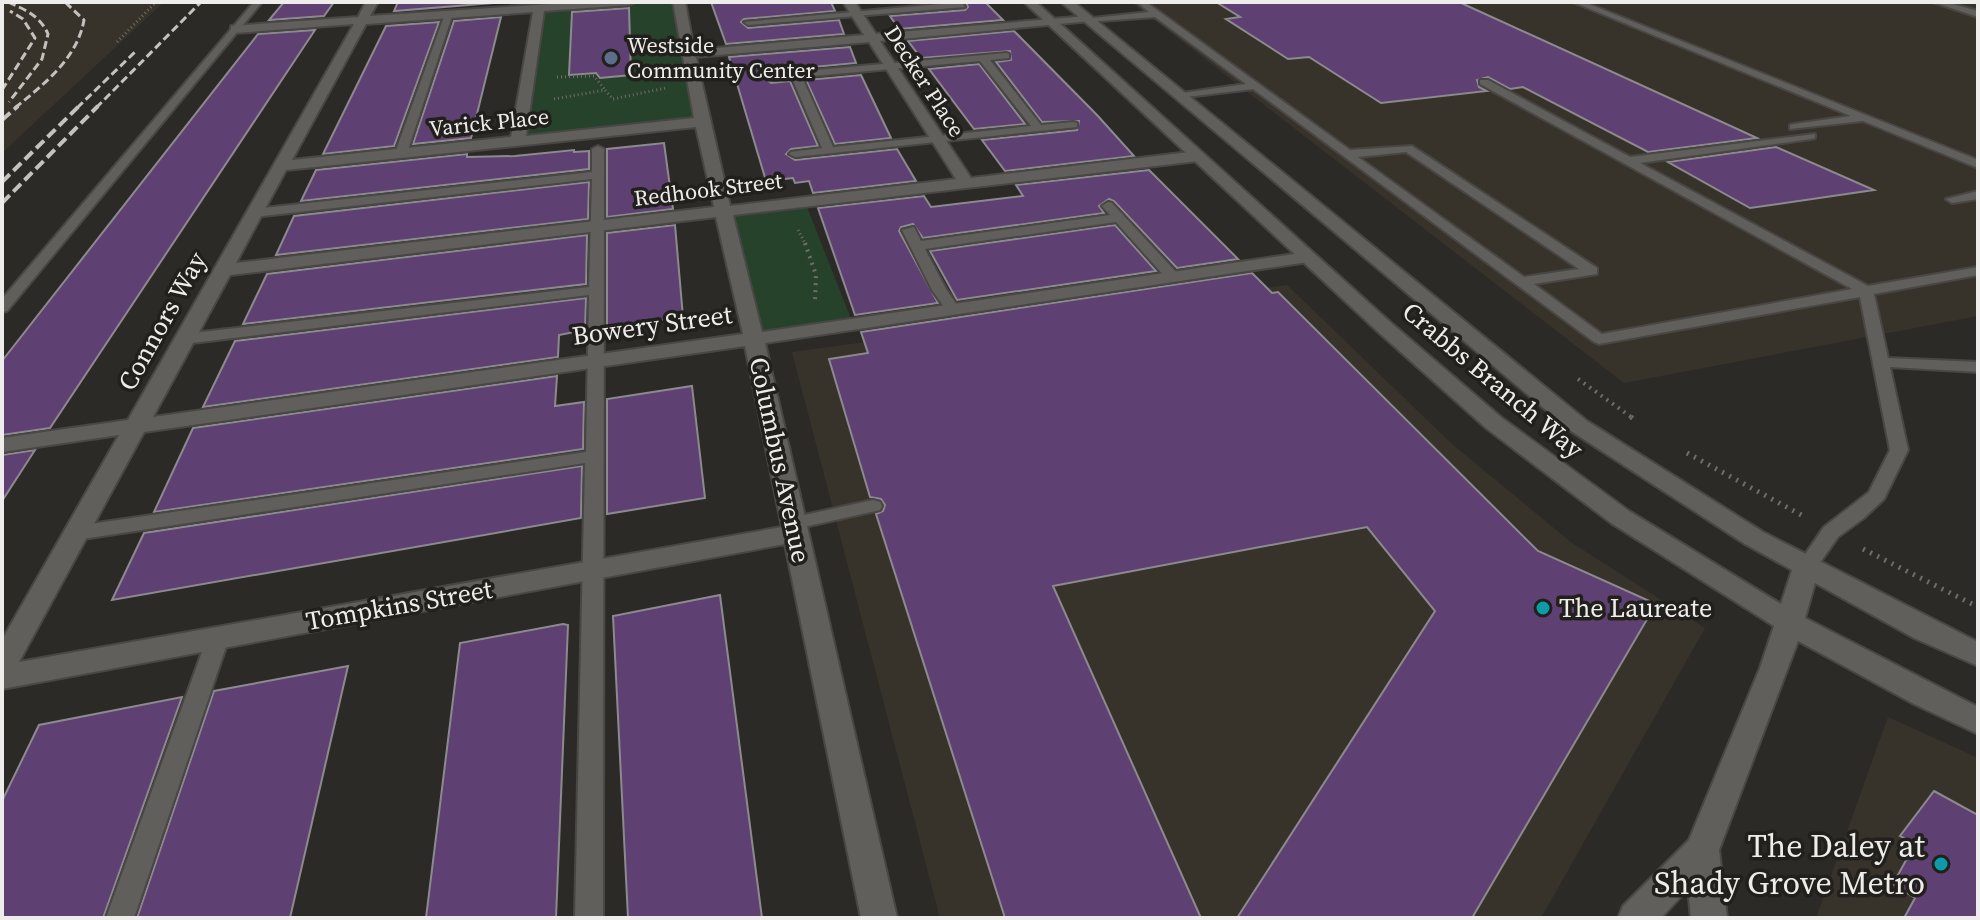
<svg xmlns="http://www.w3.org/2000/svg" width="1980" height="920" font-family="'Source Serif 4',serif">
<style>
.built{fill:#38332a}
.green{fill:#27422b}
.building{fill:#5e4172;stroke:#8c8a8e;stroke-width:2}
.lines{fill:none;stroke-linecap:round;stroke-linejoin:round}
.lane-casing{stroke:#494745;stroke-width:4}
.street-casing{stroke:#494745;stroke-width:4}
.secondary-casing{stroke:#494745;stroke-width:4}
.path-far2{stroke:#6f6d6a;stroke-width:3;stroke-dasharray:1 3;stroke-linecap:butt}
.path-far1{stroke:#6f6d6a;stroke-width:4;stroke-dasharray:2 5;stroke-linecap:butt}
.path{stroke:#6f6d6a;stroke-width:5;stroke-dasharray:2 6;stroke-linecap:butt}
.lane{fill:#615f5b;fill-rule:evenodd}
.street{fill:#615f5b;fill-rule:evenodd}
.secondary{fill:#615f5b;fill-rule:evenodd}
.rail-far1{stroke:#c4c2bf;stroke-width:3;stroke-dasharray:8 4;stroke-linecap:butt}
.rail{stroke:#c4c2bf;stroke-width:4;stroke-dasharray:11 5;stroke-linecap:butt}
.service-dot{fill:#5c6f8a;stroke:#22201d;stroke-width:3}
.culture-dot{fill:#0f9aa8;stroke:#22201d;stroke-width:3}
.labels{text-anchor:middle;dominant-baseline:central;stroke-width:7;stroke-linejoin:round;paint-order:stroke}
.far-poi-label{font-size:22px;fill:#efedeb;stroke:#22201d;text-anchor:start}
.far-street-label{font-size:22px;fill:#efedeb;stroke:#22201d}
.street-label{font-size:26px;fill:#efedeb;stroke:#22201d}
.poi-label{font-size:26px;fill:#efedeb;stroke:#22201d;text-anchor:start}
.near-poi-label{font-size:32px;fill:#efedeb;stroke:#22201d;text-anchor:end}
</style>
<rect width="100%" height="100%" fill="#2c2a27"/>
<!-- built -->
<path class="built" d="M2,2H164L2,153Z
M1131,2H1978V316L1624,383Z
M1287,285L1453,445L1572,543L1705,628L1541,918H940L792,352Z
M1888,717L1978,758V918H1816Z"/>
<!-- green -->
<path class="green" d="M637,2H677L697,121L518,141L541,10Z
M805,202L853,324L754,339L725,211Z"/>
<!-- building -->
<path class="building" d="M284,2H334L324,16L269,20Z
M398,2H506L394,11Z
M711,2H831L835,11L744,19L741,22L748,28L839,20L844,34L726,44Z
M966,2H985L1003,20L899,29L890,16L965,10L968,7Z
M1216,2H1459L1757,138L1648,152L1523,87L1510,89L1488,77L1477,80L1479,87L1487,91L1381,103L1309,57L1288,59L1226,19L1240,17Z
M629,8L631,75L600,78L596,73L569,75L572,12Z
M501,17L471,138L413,144L454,21Z
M439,22L394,146L323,154L386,26Z
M315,30L50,428L2,435V361L258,34Z
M1014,31L1097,115L1134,156L1005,171L982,140L1077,130L1079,121L1042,122L996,62L1011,60L1010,51L921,58L908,41Z
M850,47L856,63L771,71L763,76L771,83L790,81L818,146L791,149L786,154L795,160L897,149L916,181L813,193L809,181L795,183L793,178L766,181L729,57Z
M979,64L1025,124L974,129L929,69Z
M861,75L891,138L835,144L806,80Z
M664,143L673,209L607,217V149Z
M1776,147L1874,190L1750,208L1668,162Z
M574,150V152L589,151V169L301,201L316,170L467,154V157L515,156Z
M1149,170L1238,259L1177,268L1114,201L1109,199L1099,206L1104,213L923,238L913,224L901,227L899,231L938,303L855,315L818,208L924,196L931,207L1023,196L1016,185Z
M589,182L588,219L276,255L294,216Z
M675,225L683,317L607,327V233Z
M1115,225L1156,271L957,300L930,251Z
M587,235L586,284L243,324L267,274Z
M1252,273L1272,293L1278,292L1538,551L1656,604L1472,918H1237L1435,611L1367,527L1053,586L1201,918H1005L876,514L883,511L885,505L881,499L870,497L829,359L868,353L861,332Z
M586,298L585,330L559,335L558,357L203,407L235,341Z
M557,376L555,406L584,402L583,449L154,512L193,428Z
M692,386L705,498L607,514V399Z
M35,450L2,501V455Z
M582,466L581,518L112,600L144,533Z
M720,595L762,918H628L613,616Z
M563,624L568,625L556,918H426L460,643Z
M348,666L290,918H137L214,691Z
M182,697L103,918H2V801L39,725Z
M1934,791L1978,815V918H1904L1915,898L1893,884L1915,844L1900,836Z"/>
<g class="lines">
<!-- lane casing -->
<g class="lane-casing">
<path id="lane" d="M254,2H262L7,311L2,312V299Z
M962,2L965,7L748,25L744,22Z
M1137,2H1146L1350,150L1412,146L1597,268V274L1534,284L1602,334L1852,289L1480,84V80H1488L1630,157L1815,134V138L1811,139L1640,163L1868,286L1978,267V275L1874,294L1888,358L1978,362V372L1890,367L1908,450L1884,499L1864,518L1838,537L1814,571H1800L1797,566L1824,527L1869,492L1890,450L1860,297L1599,344L1594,342L1253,89L1178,98L1177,96L1182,93L1246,84L1155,17L1087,22L1083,19L1149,12ZM1406,152L1579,269L1524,277L1358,157Z
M1573,2H1584L1978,160V168L1863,121L1790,129V125L1794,124L1851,116Z
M1933,2H1946L1978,11V17Z
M445,14L452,16L407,153L397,155L395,153Z
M1006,53L1009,54V58L990,60L1041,125L1073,122L1077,123V127L795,157L789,154L791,152L822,148L792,78L771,80L766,77L771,74ZM980,61L1031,126L833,147L802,77Z
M598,146L604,149L603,918H575L585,463L76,540L66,533L76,526L586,452L589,295L184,344L176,339L184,334L589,287L592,179L254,217L248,213L254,209L592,172V149Z
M1978,191V199L1952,203L1946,199Z
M1108,202L1112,203L1177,273V279H1167L1116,222L925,249L946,289L959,308L952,312L947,311L932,290L902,230L914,227L921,241L1110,215L1102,206Z
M873,500L880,502L882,506L880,510L795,529L785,523L795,517Z
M218,630L226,632L229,638L134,918H106L207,638L210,632Z"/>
</g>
<!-- street casing -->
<g class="street-casing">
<path id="street" d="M366,2H378L370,16L580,2H635L629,5L544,11L526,136L694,118L673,2H685L694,50L864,35L843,2H855L876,34L1087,16L1093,19L1091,21L880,41L971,178L1198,151L1206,156L1198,161L733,215L762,332L1308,252L1317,257L1308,262L765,343L897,918H861L785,544L2,689V640L119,435L2,452V438L128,420L354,24L235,33L231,32V26L358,17ZM533,12L511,137L292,160L366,24ZM869,42L956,179L730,206L696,57ZM696,127L714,207L236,263L286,170ZM716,217L743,334L153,417L230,275ZM745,346L782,527L19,662L144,432Z"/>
</g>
<!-- secondary casing -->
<g class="secondary-casing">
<path id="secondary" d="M1024,2H1036L1390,322L1502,418L1629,511L1781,604L1792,570L1745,544L1571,431L1061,2H1074L1587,421L1763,532L1978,642V666L1914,638L1815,583L1805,618L1978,707V734L1914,704L1798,641L1719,850L1727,918H1691L1688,889L1661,918H1618L1623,906L1689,840L1760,668L1774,626L1611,523L1486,428L1376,330Z"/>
</g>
<!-- path-far2 -->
<path class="path-far2" d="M117,42L156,2
M557,77L594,76L605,90
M554,99L605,90L613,99L666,88
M798,230L806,245"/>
<!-- path-far1 -->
<path class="path-far1" d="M805,243L816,275L815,303
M1578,379L1634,419"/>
<!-- path -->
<path class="path" d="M1631,417L1635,420
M1687,453L1805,517
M1863,549L1978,607"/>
<!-- lane -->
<use href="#lane" class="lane"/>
<!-- street -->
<use href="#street" class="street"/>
<!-- secondary -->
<use href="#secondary" class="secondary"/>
<!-- rail-far1 -->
<path class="rail-far1" d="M8,2C26,10 40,16 48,34L42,59L9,102
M2,90L35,38L23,19L10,11
M15,108C44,84 77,59 84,20L65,2
M77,108L136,51
M96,108L201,2"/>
<!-- rail -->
<path class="rail" d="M2,120L18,106
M2,182L79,106
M2,203L98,106"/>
</g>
<!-- markers -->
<circle class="service-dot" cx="611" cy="58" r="8"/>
<g class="culture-dot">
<circle cx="1543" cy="608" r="8"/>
<circle cx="1941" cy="864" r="8"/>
</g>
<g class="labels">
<!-- far-poi labels -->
<g class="far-poi-label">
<text x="627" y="45">Westside<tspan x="627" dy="25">Community Center</tspan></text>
</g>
<!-- far-street labels -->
<g class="far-street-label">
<text transform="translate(925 81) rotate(57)">Decker Place</text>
<text transform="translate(489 122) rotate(-6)">Varick Place</text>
<text transform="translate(708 189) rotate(-7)">Redhook Street</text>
</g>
<!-- street labels -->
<g class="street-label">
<text transform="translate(162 321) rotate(-61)">Connors Way</text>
<text transform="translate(652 325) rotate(-8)">Bowery Street</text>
<text transform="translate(1493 380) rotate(40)">Crabbs Branch Way</text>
<text transform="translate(780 460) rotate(78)">Columbus Avenue</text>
<text transform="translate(399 605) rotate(-10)">Tompkins Street</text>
</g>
<!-- poi labels -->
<g class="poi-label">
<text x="1559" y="608">The Laureate</text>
</g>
<!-- near-poi labels -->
<g class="near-poi-label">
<text x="1925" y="846">The Daley at<tspan x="1925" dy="37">Shady Grove Metro</tspan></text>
</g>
</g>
<!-- border -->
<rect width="1980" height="920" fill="none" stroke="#efedeb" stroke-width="8"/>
</svg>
